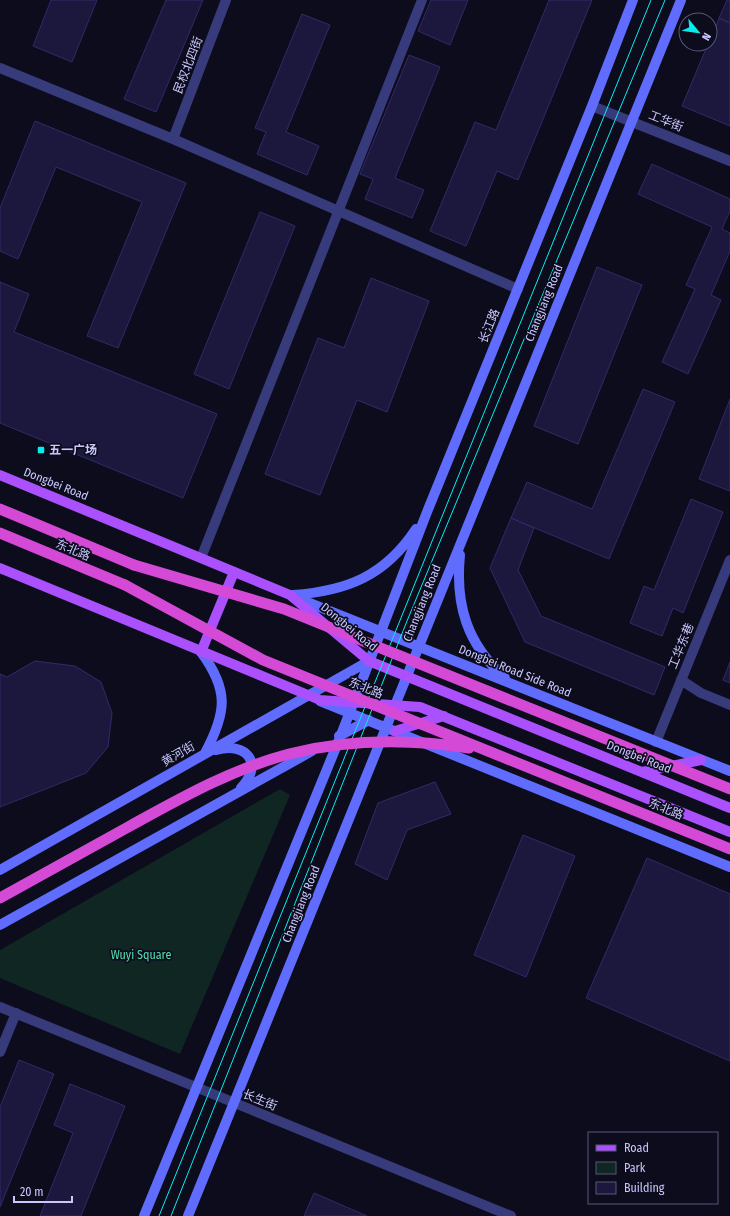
<svg xmlns="http://www.w3.org/2000/svg" width="730" height="1216" font-family="'Fira Sans Condensed','Noto Sans SC',sans-serif">
<style>
.green{fill:#0f2623}
.building{fill:#1c183d;stroke:#302a69}
.lines{fill:none;stroke-linecap:round;stroke-linejoin:round}
.service{stroke:#373b7b;stroke-width:10}
.minor{stroke:#373b7b;stroke-width:10}
.secondary{stroke:#606cfd;stroke-width:10}
.primary{stroke:#aa50fd;stroke-width:10}
.trunk{stroke:#d44ad6;stroke-width:11}
.tram{stroke:#03efee;stroke-width:1}
.trunk-bridge{stroke:#d44ad6;stroke-width:11}
.poi-dot{fill:#03efee;stroke:#0d0c1d;stroke-width:1.5}
.labels{text-anchor:middle;dominant-baseline:central;stroke-width:3.5;stroke-linejoin:round;paint-order:stroke}
.street-label{font-size:12px;fill:#c8c8fe;stroke:#0d0c1d}
.poi-label{font-size:12px;font-weight:bold;fill:#c8c8fe;stroke:#0d0c1d;text-anchor:start}
.park-label{font-size:12px;fill:#56dcad;stroke:#0d0c1d}
</style>
<rect width="100%" height="100%" fill="#0d0c1d"/>
<!-- green -->
<path class="green" d="M280,789L290,795L180,1054L0,978V950Z"/>
<!-- building -->
<path class="building" d="M51,0H97L72,62L33,46Z
M166,0H203L156,112L124,99Z
M431,0H468L450,45L418,31Z
M549,0H592L518,180L497,171L466,246L430,231L475,122L496,130Z
M727,0H730V23L719,18Z
M302,14L330,25L286,132L319,146L307,175L257,154L266,132L255,128Z
M719,18L730,23V126L682,106L708,44H710Z
M409,55L440,67L395,178L424,190L412,218L365,199L373,179L360,174Z
M35,121L186,183L118,348L87,336L142,202L56,167L18,259L0,251V208Z
M652,164L730,199V211L722,229L730,233V251L711,295L721,300L688,374L662,362L695,289L686,285L712,227L638,194Z
M260,212L295,226L229,389L194,374Z
M597,267L642,285L578,444L534,426Z
M371,278L429,301L387,412L357,400L320,495L265,474L318,338L344,348Z
M0,282L29,294L14,332L217,414L183,498L0,423Z
M643,389L675,402L609,559L511,518L527,482L592,509Z
M730,399V491L699,479Z
M691,499L723,512L683,613L673,608L662,636L630,623L644,586L654,590Z
M511,518L534,528L518,570L541,616L665,667L654,695L525,642L490,568Z
M35,661L75,666L101,682L112,713L108,747L86,773L0,807V674L7,677Z
M730,662V683L723,680Z
M435,782L451,814L407,830L387,880L355,864L378,803Z
M523,835L575,856L526,977L474,955Z
M647,858L730,894V1061L586,998Z
M19,1060L54,1074L0,1207V1107Z
M70,1084L125,1106L81,1216H40L73,1133L54,1125Z
M314,1193L367,1216H304Z"/>
<g class="lines">
<!-- service -->
<path class="service" d="M681,680L701,693L730,705"/>
<!-- minor -->
<path class="minor" d="M0,68L173,139L518,289
M592,106L730,161
M173,139L226,0
M201,558L422,0
M656,742L730,560
M0,1007L511,1216
M0,1052L16,1013"/>
<!-- secondary -->
<path class="secondary" d="M460,555C455,605 467,644 505,678
M293,595C347,591 385,576 416,529
M292,596L730,771
M201,652C229,690 227,712 205,753
M320,701L730,867
M339,736L369,720
M216,750C247,741 264,764 241,788
M0,870L369,661
M0,925L312,751
M144,1216L341,735L427,512L592,106L633,0
M188,1216L681,0"/>
<!-- primary -->
<path class="primary" d="M0,475L290,595L369,661L730,808
M0,568L320,700L420,707L730,832
M201,652L234,572
M395,731L444,716
M642,772L701,760"/>
<!-- trunk -->
<path class="trunk" d="M0,509L134,565
M0,533L125,585"/>
<!-- tram -->
<path class="tram" d="M159,1216L651,0
M171,1216L407,621L665,0"/>
<!-- trunk-bridge -->
<path class="trunk-bridge" d="M134,565L284,609L730,789
M125,585L263,660L730,849
M0,898C43,874 86,850 130,826C181,798 232,769 289,754C348,739 410,739 469,748"/>
</g>
<!-- markers -->
<rect class="poi-dot" x="37" y="446" width="8" height="8" rx="2"/>
<g class="labels">
<!-- street labels -->
<g class="street-label">
<text transform="translate(188 65) rotate(-69)">民权北四街</text>
<text transform="translate(666 121) rotate(22)">工华街</text>
<text transform="translate(544 303) rotate(-68)">Changjiang Road</text>
<text transform="translate(489 326) rotate(-68)">长江路</text>
<text transform="translate(56 484) rotate(22)">Dongbei Road</text>
<text transform="translate(73 550) rotate(23)">东北路</text>
<text transform="translate(422 603) rotate(-68)">Changjiang Road</text>
<text transform="translate(349 627) rotate(39)">Dongbei Road</text>
<text transform="translate(681 646) rotate(-68)">工华东巷</text>
<text transform="translate(515 671) rotate(22)">Dongbei Road Side Road</text>
<text transform="translate(366 688) rotate(22)">东北路</text>
<text transform="translate(178 754) rotate(-30)">黄河街</text>
<text transform="translate(639 757) rotate(22)">Dongbei Road</text>
<text transform="translate(666 809) rotate(22)">东北路</text>
<text transform="translate(301 904) rotate(-68)">Changjiang Road</text>
<text transform="translate(260 1100) rotate(22)">长生街</text>
</g>
<!-- poi labels -->
<g class="poi-label">
<text x="49" y="450">五一广场</text>
</g>
<!-- park labels -->
<g class="park-label">
<text x="141" y="955">Wuyi Square</text>
</g>
</g>
<!-- legend -->
<rect x="588" y="1132" width="130" height="72" fill="#0d0c1d" stroke="#585777"/>
<rect x="596" y="1145" width="20" height="6" fill="#aa50fd" stroke="#585777"/>
<text x="624" y="1152" font-size="12" fill="#c8c8fe">Road</text>
<rect x="596" y="1162" width="20" height="12" fill="#0f2623" stroke="#585777"/>
<text x="624" y="1172" font-size="12" fill="#c8c8fe">Park</text>
<rect x="596" y="1182" width="20" height="12" fill="#1c183d" stroke="#585777"/>
<text x="624" y="1192" font-size="12" fill="#c8c8fe">Building</text>
<!-- north arrow -->
<g transform="translate(698 32) rotate(119)"><circle r="19" fill="#0d0c1d" stroke="#585777"/>
<path d="M0-3L7 15L0 10L-7 15Z" fill="#03efee"/>
<text y="-6" font-size="11" font-weight="bold" text-anchor="middle" fill="#c8c8fe">N</text>
</g>
<!-- scale -->
<path d="M14 1196v6h58v-6" fill="none" stroke="#c8c8fe" stroke-width="2"/>
<text x="20" y="1196" font-size="12" fill="#c8c8fe" stroke="#0d0c1d" stroke-width="3" paint-order="stroke">20 m</text>
</svg>
